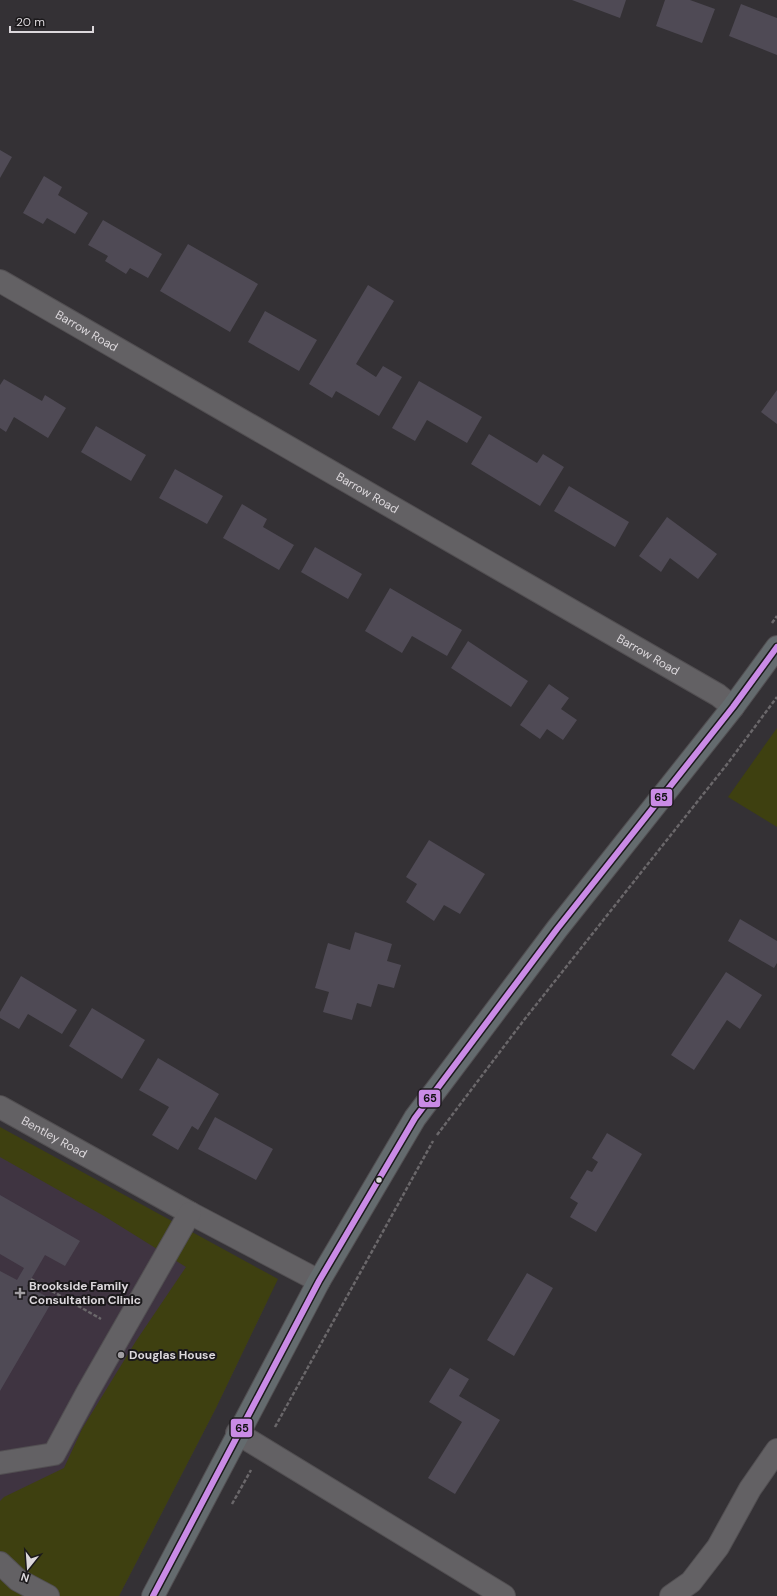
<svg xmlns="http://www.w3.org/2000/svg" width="777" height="1596" font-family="'DM Sans',sans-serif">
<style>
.education{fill:#3f3441}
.green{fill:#3e4010}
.building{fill:#4f4a55}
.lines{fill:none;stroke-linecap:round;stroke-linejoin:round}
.minor-casing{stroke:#524f52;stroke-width:24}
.major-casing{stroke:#524f52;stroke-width:24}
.path{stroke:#6a676a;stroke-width:2.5;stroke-dasharray:4 2;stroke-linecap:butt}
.minor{stroke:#636164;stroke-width:22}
.major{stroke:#646b6e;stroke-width:22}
.bus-1-casing{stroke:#1b191b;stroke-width:9}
.bus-1{stroke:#ca8be6;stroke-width:6}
.bus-dot{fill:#dcd8dc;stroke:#1b191b;stroke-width:1.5}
.poi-dot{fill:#a19ea2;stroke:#1b191b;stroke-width:1.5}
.labels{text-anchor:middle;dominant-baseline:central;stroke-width:4;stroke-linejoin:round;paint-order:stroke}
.street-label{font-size:12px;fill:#dcd8dc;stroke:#1b191b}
.poi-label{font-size:12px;font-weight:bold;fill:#dcd8dc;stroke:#1b191b;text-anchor:start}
.line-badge{stroke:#1b191b;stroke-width:1.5}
.pale-badge-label{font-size:11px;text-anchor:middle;font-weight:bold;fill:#111}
</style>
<rect width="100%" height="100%" fill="#343135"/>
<!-- education -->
<path class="education" d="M0,1149L267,1302L216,1408L119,1596H0Z"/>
<!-- green -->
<path class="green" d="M777,728V827L728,797Z
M0,1127L278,1279L216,1408L119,1596H0V1501L4,1497L64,1468L82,1429L136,1341L186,1267L104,1216L0,1157Z"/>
<!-- building -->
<path class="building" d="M572,0H626L620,18Z
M665,0H690L715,9L702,43L656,26Z
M741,4L777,18V55L729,36Z
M0,150L12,157L0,178Z
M44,176L62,187L58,195L88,213L75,234L47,218L43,224L23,213Z
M103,220L162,254L148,278L130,268L126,274L105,261L108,256L88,245Z
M188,244L258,284L230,332L160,291Z
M368,285L394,301L356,364L376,377L383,366L402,377L379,416L336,391L332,398L309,384Z
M265,311L317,340L299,371L248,342Z
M4,379L42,401L45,395L66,408L48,438L14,417L6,432L0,428V385Z
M419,381L482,417L467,443L427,420L415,441L392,428Z
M777,390V424L761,412Z
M96,426L146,455L131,481L81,452Z
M489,434L537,463L543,454L564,467L540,506L471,464Z
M175,469L223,496L207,524L159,498Z
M569,486L629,522L615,547L554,511Z
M242,504L267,519L263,527L294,545L279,570L223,538Z
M667,517L717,554L698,579L670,558L661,572L639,556Z
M315,547L362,574L348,599L301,572Z
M390,588L462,630L447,656L412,636L402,653L365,631Z
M468,641L528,681L511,707L451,668Z
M549,684L569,698L561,709L577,720L563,740L547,729L540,739L520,725Z
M429,840L485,874L460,914L444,905L434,921L406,902L417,884L406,877Z
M740,919L777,941V963L774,968L728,941Z
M355,932L392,944L387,961L401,965L394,988L378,984L371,1007L357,1003L352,1020L323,1012L329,992L315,988L328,943L350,950Z
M726,972L762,995L740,1029L727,1020L694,1070L671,1055Z
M21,976L77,1010L62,1034L28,1014L19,1029L0,1018V1012Z
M92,1008L145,1040L122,1079L69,1046Z
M158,1058L219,1094L198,1130L192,1126L178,1150L152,1135L169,1107L139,1090Z
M215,1117L273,1149L256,1180L198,1149Z
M607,1133L642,1154L596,1232L570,1217L578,1203L570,1198L587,1170L592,1172L598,1162L592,1158Z
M0,1195L80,1241L65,1266L45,1255L27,1286L53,1300L0,1391V1271L17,1280L24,1268L0,1254Z
M527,1273L553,1288L514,1356L487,1340Z
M450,1368L469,1379L459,1396L500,1420L455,1494L428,1478L462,1422L429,1402Z"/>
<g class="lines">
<!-- minor casing -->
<g class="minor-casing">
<g id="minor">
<path id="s1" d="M0,281L718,695L733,707"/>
<path id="s2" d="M0,1107L190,1213L319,1281"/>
<path d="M237,1433L504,1596"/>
<path d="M0,1463L54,1454L87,1393L190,1213"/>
<path d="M0,1563L18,1580L48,1596"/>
<path d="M671,1596L691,1582L718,1547L750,1489L777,1450"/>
</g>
</g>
<!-- major casing -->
<g class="major-casing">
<path id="major" d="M153,1596L319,1281L415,1118L557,929L733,707L777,647"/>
</g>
<!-- path -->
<path class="path" d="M772,623L777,616
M437,1135L524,1020L728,763L777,697
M31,1279L101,1319
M275,1427L433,1141
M232,1504L251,1470"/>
<!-- minor -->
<use href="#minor" class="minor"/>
<!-- major -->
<use href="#major" class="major"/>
<!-- bus-1 casing -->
<g class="bus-1-casing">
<path id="bus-1" d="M153,1596L319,1281L415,1118L557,929L733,707L777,647"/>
</g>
<!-- bus-1 -->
<use href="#bus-1" class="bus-1"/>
</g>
<!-- markers -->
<circle class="bus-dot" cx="379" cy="1180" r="3.5"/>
<g class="poi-dot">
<path d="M18 1287h4v4h4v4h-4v4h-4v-4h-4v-4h4z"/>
<circle cx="121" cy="1355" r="4"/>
</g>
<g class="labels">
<!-- street labels -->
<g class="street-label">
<text stroke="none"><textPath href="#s1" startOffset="100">Barrow Road</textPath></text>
<text stroke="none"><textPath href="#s1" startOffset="424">Barrow Road</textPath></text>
<text stroke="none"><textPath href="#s1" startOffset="748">Barrow Road</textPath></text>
<text stroke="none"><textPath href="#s2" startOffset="62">Bentley Road</textPath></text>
</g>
<!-- poi labels -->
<g class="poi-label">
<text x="29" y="1286">Brookside Family<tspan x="29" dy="14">Consultation Clinic</tspan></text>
<text x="129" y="1355">Douglas House</text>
</g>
</g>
<g class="line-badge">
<rect x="650" y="788" width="23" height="19" rx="4" fill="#ca8be6"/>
<rect x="418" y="1089" width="23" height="19" rx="4" fill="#ca8be6"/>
<rect x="230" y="1418" width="23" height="20" rx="4" fill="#ca8be6"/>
</g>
<g class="pale-badge-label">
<text x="661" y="801">65</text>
<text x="430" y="1102">65</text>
<text x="242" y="1432">65</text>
</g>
<!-- north arrow -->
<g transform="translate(28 1568) rotate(197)" stroke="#1b191b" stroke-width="3" paint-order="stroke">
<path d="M0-3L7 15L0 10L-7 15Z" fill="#dcd8dc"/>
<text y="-6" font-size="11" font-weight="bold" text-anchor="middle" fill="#dcd8dc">N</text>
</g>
<!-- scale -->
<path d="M10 26v6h83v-6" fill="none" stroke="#dcd8dc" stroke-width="2"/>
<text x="16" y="26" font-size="12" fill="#dcd8dc" stroke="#1b191b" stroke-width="3" paint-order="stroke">20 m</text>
</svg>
